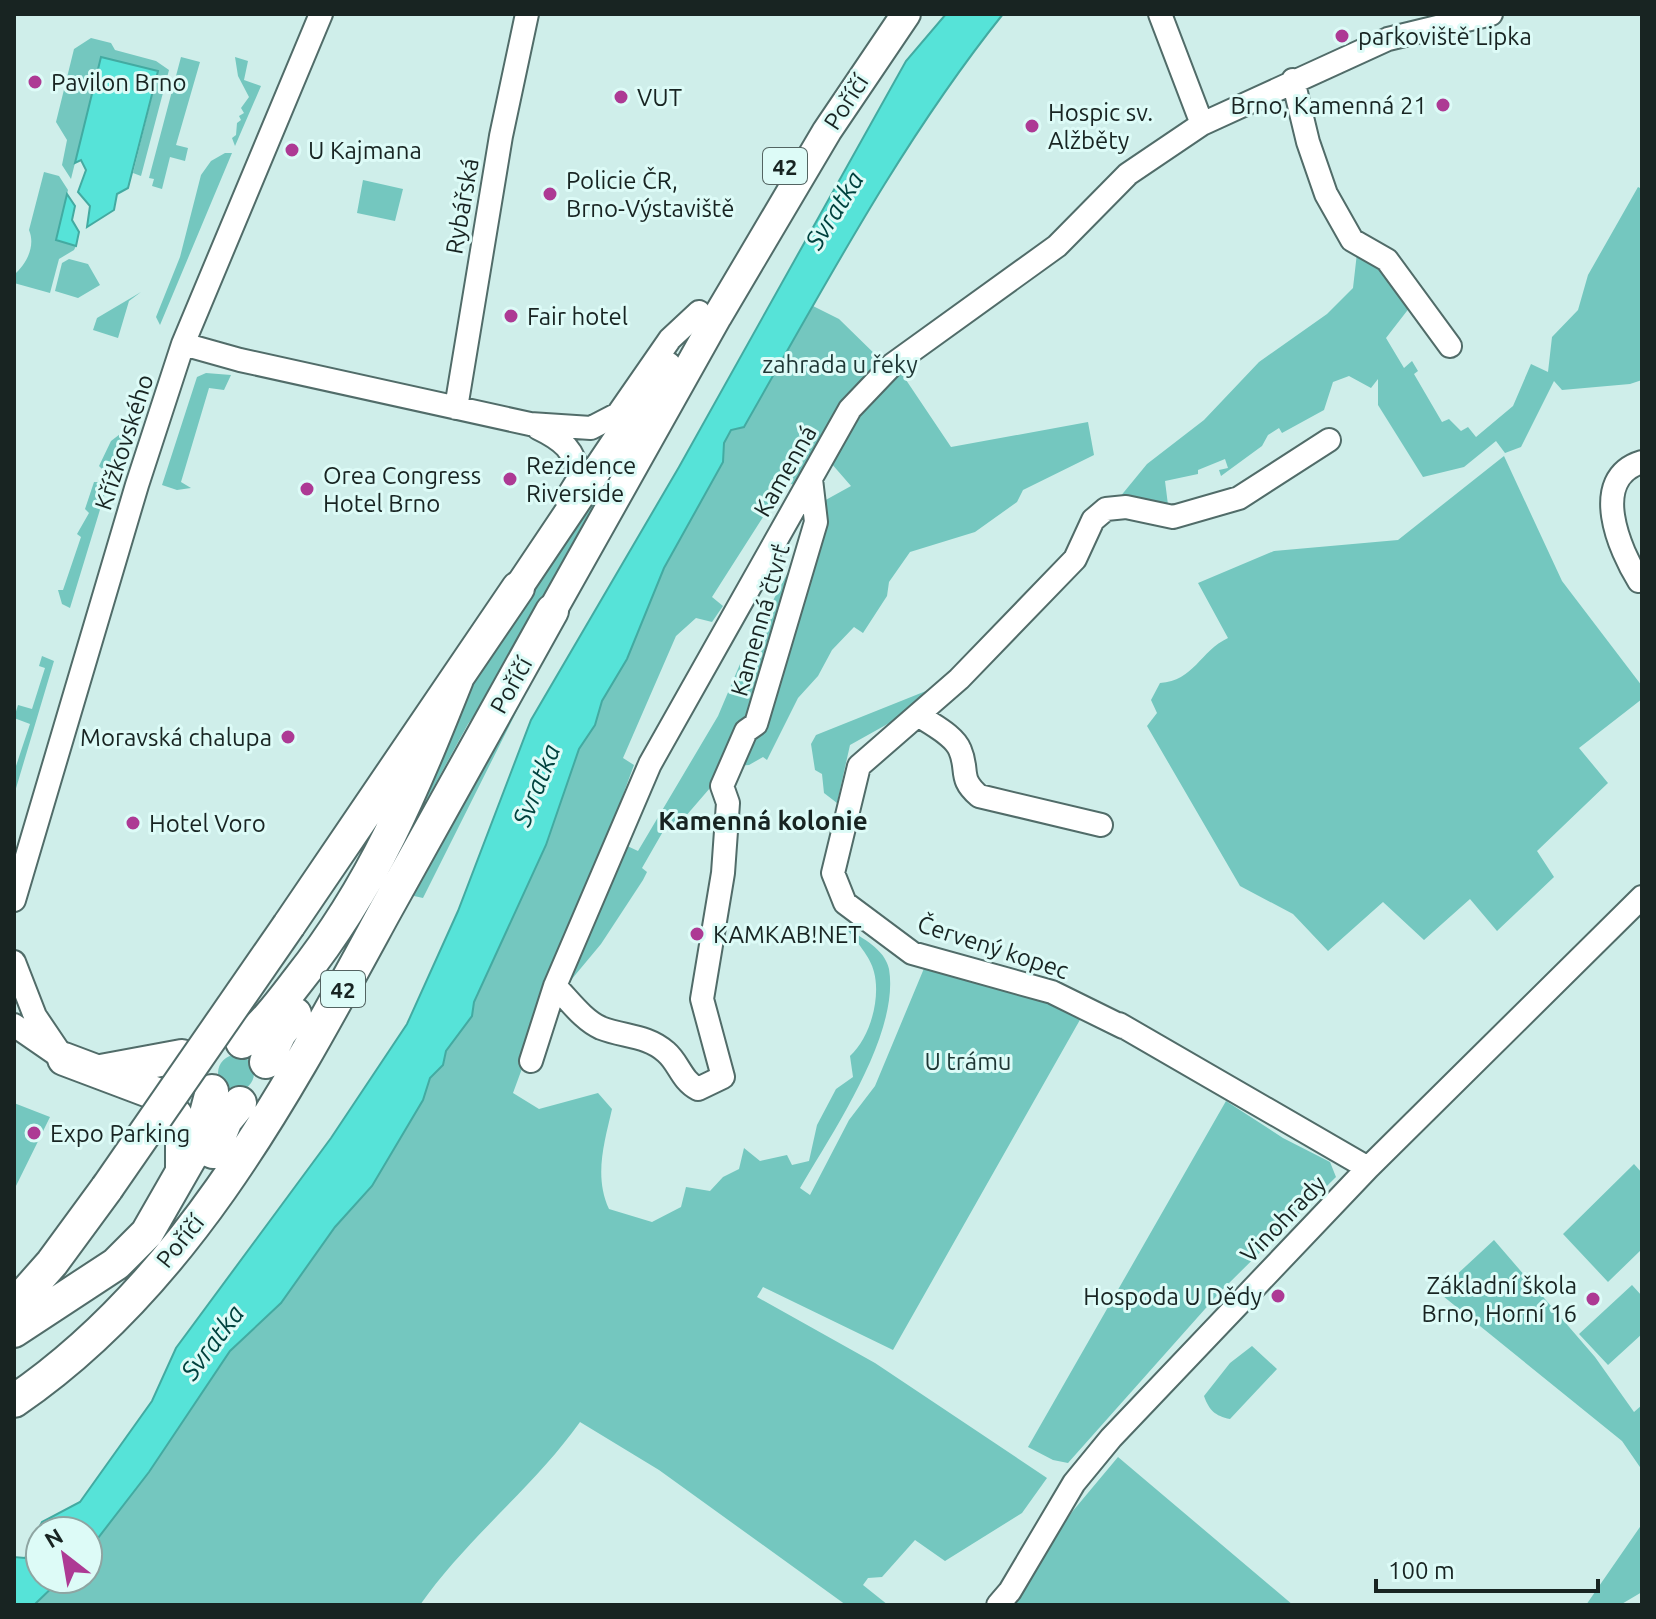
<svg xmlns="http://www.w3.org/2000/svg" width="1656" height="1619" font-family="Ubuntu,sans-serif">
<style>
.green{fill:#74c7bf}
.water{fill:#56e3d8;stroke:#43aaa1;stroke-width:2}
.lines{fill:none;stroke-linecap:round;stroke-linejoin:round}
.minor-casing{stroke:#516c69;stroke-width:26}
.major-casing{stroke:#516c69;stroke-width:32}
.highway-casing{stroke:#516c69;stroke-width:36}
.minor{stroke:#fff;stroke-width:22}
.major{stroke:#fff;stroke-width:28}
.highway{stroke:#fff;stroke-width:32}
.highway-bridge-casing{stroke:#516c69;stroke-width:36;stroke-linecap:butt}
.highway-bridge{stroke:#fff;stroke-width:32}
.poi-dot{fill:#ad3a94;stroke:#ddfbf7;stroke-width:3}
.labels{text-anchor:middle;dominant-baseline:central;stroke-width:6;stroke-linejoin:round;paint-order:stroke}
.shield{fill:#ddfbf7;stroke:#536462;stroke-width:2}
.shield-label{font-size:22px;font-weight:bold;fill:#182422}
.poi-label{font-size:24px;fill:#182422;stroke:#ddfbf7;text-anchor:start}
.street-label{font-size:24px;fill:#182422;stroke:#ddfbf7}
.park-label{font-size:24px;fill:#1e3634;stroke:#ddfbf7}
.water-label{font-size:26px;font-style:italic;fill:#00423e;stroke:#ddfbf7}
.neighbourhood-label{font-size:26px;font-weight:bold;fill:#182422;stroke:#ddfbf7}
</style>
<rect width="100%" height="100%" fill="#cfeeea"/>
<!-- green -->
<path class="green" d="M91,38L111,43L115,50L156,61L169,70L141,176L133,173L158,72L101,58L71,179L62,165L67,140L56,122L74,49Z
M181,57L200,62L176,145L188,148L185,161L170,157L162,189L152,186L154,179L149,178Z
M235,57L248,61L244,80L261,86L235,146L232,138L236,135L237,123L241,120L239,116L244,113L241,108L249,97L238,76Z
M225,153H232L160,325L156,317L180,257L201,175L211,161Z
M44,172L59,176L68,190L56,240L76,246L74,250L59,259L50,293L14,283V275C26,264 36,247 29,230Z
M363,180L403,189L395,221L357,213Z
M1638,187L1642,189V380L1630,384L1562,390L1554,381L1521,447L1505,453L1496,441L1464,467L1423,477L1378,405V379L1371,388L1349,376L1333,382L1324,410L1282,433L1279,428L1268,435L1262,446L1221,476L1219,470L1228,468L1225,459L1198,470V474L1165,481L1169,513L1115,503L1147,464L1204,420L1259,362L1327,314L1353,288L1357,253L1382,267L1410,307L1386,338L1404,368L1412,361L1418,371L1414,374L1442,422L1449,419L1461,431L1468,427L1476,437L1513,406L1531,364L1548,372L1552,337L1578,310L1588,275Z
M69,259L88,264L100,285L78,298L55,291L62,263Z
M141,292L129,301L118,338L93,330L97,318Z
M813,306L839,319L884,363L799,488L786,481L712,597L723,606L712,622L696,618L676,636L623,758L634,765L513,1093L539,1109L598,1093L612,1109C604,1144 594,1176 609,1209L652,1222L681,1207L686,1187L710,1191L723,1177L739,1169L744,1148L760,1161L787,1155L792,1165L809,1161L817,1125L836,1089L853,1077L850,1056C870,1038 881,998 874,972C871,957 855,940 846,928C862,938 885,949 889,969C900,1034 832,1133 800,1188L810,1195L849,1120L875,1086L925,966L1058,1004L1081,1018L893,1350L763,1287L757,1297L875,1363L1047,1478L1022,1513L945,1561L915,1540L882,1577L868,1578L863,1585L888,1605H846L659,1470L580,1422C533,1488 467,1538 420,1605H34L61,1579H88V1551L149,1472L230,1351L281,1303L335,1227L372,1186L423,1100L430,1078L443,1065L446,1051L472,1016L474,1003L546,845L579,749L595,725L602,701L627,659L664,568L723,462L724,443L731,430L744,427Z
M900,371L951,447L1088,422L1094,455L1023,490L1017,502L975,532L910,552L889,582L887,596L863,633L854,627L832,650L818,676L798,698L767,760L763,757L749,765L722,767L718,789L710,788L685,817L673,823L669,821L642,868L647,872L643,880L601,944L566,986L623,844L638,851L718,716L743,657L802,546L813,507L851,486L831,463L850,424Z
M206,373L231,375L224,390L209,388L181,482L191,488L177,490L162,485L197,377Z
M124,431L70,608L62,604L58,590H63L81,537L77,534L89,513L85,509L94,482H99L103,470L99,466L111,441Z
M645,455L423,898L405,894Z
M1504,456L1562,581L1642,686V699L1579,748L1608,783L1537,851L1554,877L1497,931L1470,899L1424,940L1383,902L1328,951L1293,914L1240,886L1147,726L1157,713L1151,700L1160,683C1194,681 1200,651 1228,638L1198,583L1274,551L1398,540Z
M623,457L503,675L468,724L403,843L476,673Z
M42,656L54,661L14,795V772L30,724L14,718L18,705L32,709L45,668L39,666Z
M946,683L918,707L850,745L837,803L824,793L822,774L815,770L811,744L816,735Z
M218 1073a18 18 0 1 1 36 0a18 18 0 1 1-36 0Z
M1226,1101L1283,1138L1330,1162L1336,1177L1221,1291L1068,1463L1053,1460L1028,1447Z
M14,1103L50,1117L14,1190Z
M1634,1164L1642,1173V1249L1608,1282L1563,1234Z
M1494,1240L1595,1357L1634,1412L1642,1405V1470L1622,1441L1438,1292Z
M1632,1285L1642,1296V1334L1608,1365L1579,1334Z
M1252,1346L1277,1369L1230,1419C1215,1416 1209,1410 1204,1396L1230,1363Z
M1118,1457L1293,1605H1009L1072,1512Z
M1642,1524V1592L1620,1605H1586Z"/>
<!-- water -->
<path class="water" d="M946,14H1003C902,140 824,287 744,427L731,430L724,443L723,462L664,568L627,659L602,701L595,725L579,749L546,845L474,1002L472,1016L446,1051L443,1065L430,1078L423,1100L372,1186L335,1227L281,1303L230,1351L149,1472L88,1551V1531L50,1530L36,1534L42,1522L80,1502L152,1401L176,1348L331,1138L407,1024L458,911L531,720L679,467L906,61Z
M101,57L158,71L128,188L117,194L114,210L87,227L90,206L78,192L86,170L81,160L75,163Z
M67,194L75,206L72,220L79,232L76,246L56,240Z
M40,1545V1579H61L34,1605H14V1557L25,1558L31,1548Z"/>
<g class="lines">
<!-- minor casing -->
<g class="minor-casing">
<path id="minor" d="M1160,14L1202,124
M1293,80L1308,142L1326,194L1352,240L1387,260L1450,346
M183,344L240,360L530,424L591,428L618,414L670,339L699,312
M456,408L501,136L527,14
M538,428C563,440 575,450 579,478L566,499
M1639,581C1620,551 1588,478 1642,462
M920,716C932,725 954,735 960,750C969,771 958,778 979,796L1101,825
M14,900L137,485L183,344L321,14
M14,962L35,1016L64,1059
M555,986C569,1000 583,1020 601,1028C624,1037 647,1035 666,1052C679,1063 681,1080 698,1089L723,1077L702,999L723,873L728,803L722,786L746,731L756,724L816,522L811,479
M1119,1024L1368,1168
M14,1025L56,1054
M1123,1027L1052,992L912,953L845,903L833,873L859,766L959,679L1075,559L1093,520L1106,509L1126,507L1173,517L1239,498L1329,440
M531,1061L555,986L650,764L850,409L892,365L1057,246L1128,174L1202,124L1388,39L1491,14
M998,1605L1010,1591L1074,1483L1111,1438L1368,1168L1642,897"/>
</g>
<!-- major casing -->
<g class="major-casing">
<path id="major" d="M518,588L667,366
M552,611L717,317L827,131L906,14"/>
</g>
<!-- highway casing -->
<g class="highway-casing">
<path id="highway" d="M289,925L518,588
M242,1042C265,1025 282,1001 299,979C374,885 413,789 457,679
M64,1059L157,1094
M266,1062L280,1033L295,1014
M101,1071L182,1056
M176,1115L182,1138V1170
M213,1152L226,1120L240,1103
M14,1306L52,1263L107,1188
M14,1331L116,1264L147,1233L198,1144L212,1091
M14,1401C186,1284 287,1091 384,913C440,812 496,712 552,611"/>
</g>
<!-- minor -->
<use href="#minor" class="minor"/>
<!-- major -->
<use href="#major" class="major"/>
<!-- highway -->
<use href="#highway" class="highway"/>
<!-- highway-bridge casing -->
<g class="highway-bridge-casing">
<path id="highway-bridge" d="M107,1188L289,925"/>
</g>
<!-- highway-bridge -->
<use href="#highway-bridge" class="highway-bridge"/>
</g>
<!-- markers -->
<g class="poi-dot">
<circle cx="1342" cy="36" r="8"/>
<circle cx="35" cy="82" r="8"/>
<circle cx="621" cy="97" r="8"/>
<circle cx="1443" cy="105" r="8"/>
<circle cx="1032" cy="126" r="8"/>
<circle cx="292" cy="150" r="8"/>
<circle cx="550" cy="194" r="8"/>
<circle cx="511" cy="316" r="8"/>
<circle cx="510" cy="479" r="8"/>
<circle cx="307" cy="489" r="8"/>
<circle cx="288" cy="737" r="8"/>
<circle cx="133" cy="823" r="8"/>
<circle cx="697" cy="934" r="8"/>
<circle cx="34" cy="1133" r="8"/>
<circle cx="1278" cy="1296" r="8"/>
<circle cx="1593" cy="1299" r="8"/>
</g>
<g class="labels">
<!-- shield labels -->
<g class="shield">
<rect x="763" y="148" width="44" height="36" rx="6"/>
<rect x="321" y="971" width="44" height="36" rx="6"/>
</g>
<g class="shield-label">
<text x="785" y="166">42</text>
<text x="343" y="989">42</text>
</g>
<!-- poi labels -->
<g class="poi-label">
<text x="1358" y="36">parkoviště Lipka</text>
<text x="51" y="82">Pavilon Brno</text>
<text x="637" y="97">VUT</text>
<text x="1427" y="105" text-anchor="end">Brno, Kamenná 21</text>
<text x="1048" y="112">Hospic sv.<tspan x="1048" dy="28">Alžběty</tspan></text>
<text x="308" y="150">U Kajmana</text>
<text x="566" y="180">Policie ČR,<tspan x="566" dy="28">Brno-Výstaviště</tspan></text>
<text x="527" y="316">Fair hotel</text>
<text x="526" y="465">Rezidence<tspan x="526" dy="28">Riverside</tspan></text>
<text x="323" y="475">Orea Congress<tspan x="323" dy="28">Hotel Brno</tspan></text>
<text x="272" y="737" text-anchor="end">Moravská chalupa</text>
<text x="149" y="823">Hotel Voro</text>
<text x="713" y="934">KAMKAB!NET</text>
<text x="50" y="1133">Expo Parking</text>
<text x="1577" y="1285" text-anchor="end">Základní škola<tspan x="1577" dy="28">Brno, Horní 16</tspan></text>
<text x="1262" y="1296" text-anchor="end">Hospoda U Dědy</text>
</g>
<!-- street labels -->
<g class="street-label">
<text transform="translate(846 102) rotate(-57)">Poříčí</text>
<text transform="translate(462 206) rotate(-80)">Rybářská</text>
<text transform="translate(124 442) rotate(-72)">Křížkovského</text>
<text transform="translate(785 471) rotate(-60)">Kamenná</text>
<text transform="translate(760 620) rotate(-74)">Kamenná čtvrť</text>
<text transform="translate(511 685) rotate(-61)">Poříčí</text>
<text transform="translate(993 947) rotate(18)">Červený kopec</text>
<text transform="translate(1283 1219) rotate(-46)">Vinohrady</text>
<text transform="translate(180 1241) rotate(-51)">Poříčí</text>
</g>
<!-- park labels -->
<g class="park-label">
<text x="840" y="364">zahrada u řeky</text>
<text x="968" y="1061">U trámu</text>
</g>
<!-- water labels -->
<g class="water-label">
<text transform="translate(834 210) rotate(-58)">Svratka</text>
<text transform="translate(536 785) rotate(-68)">Svratka</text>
<text transform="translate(212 1342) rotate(-53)">Svratka</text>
</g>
<!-- neighbourhood labels -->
<g class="neighbourhood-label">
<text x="763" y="820">Kamenná kolonie</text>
</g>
</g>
<!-- border -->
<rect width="1656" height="1619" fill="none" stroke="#182422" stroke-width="32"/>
<!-- north arrow -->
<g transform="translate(64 1555) rotate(329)"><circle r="38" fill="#ddfbf7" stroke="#8ea5a2" stroke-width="2"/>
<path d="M0-6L14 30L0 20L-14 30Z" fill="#ad3a94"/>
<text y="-12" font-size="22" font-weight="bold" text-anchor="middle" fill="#182422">N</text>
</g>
<!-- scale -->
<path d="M1376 1579v12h222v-12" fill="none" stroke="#182422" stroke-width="4"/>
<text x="1388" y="1579" font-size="24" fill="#182422" stroke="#ddfbf7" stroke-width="6" paint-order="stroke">100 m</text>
</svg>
